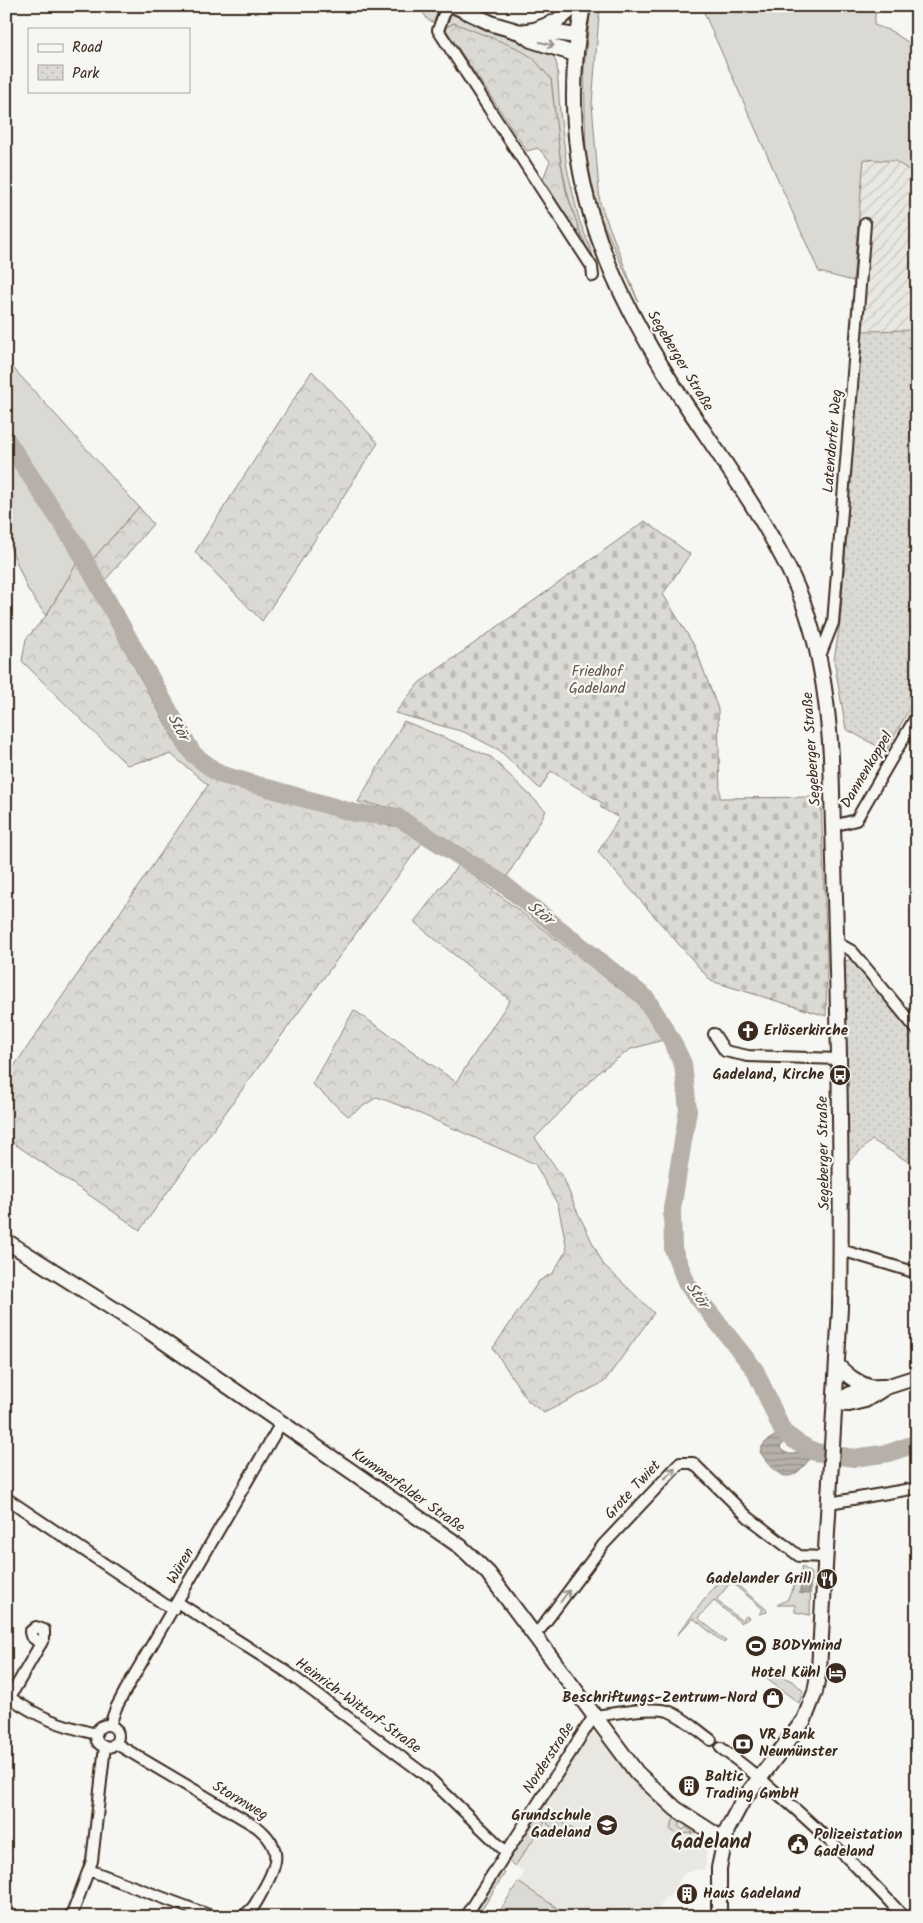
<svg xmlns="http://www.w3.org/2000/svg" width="923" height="1923" font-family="Kalam,sans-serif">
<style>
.built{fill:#e8e7e2}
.industrial{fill:url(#industrial-furrows)}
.green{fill:#dad9d3;stroke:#8a8278}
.forest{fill:url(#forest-crowns);stroke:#8a8278}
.cemetery{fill:url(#cemetery-stones);stroke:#8a8278}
.park{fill:url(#park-dots);stroke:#8a8278}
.water{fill:url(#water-rules);stroke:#857a71}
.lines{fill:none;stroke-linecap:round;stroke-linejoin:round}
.river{stroke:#b6b0a9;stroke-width:18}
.street-casing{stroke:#3b2a1e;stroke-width:14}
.secondary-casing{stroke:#3b2a1e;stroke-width:18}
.street{stroke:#f6f6f2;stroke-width:10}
.secondary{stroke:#f6f6f2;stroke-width:14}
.oneway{stroke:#989088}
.labels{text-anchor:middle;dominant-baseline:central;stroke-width:4.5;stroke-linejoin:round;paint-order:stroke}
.street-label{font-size:15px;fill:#3b2a1e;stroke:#f6f6f2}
.park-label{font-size:15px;fill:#63564b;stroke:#f6f6f2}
.poi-label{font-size:15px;font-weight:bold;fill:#3b2a1e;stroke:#f6f6f2;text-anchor:start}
.water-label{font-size:16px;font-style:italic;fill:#605248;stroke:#f6f6f2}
.district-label{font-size:20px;font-weight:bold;fill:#3b2a1e;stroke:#f6f6f2}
</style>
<defs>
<pattern id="industrial-furrows" width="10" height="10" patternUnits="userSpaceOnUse" patternTransform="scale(1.25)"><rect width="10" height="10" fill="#e8e7e2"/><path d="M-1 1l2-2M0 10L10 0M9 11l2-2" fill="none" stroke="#c8c6c1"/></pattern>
<pattern id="forest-crowns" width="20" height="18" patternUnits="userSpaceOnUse" patternTransform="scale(1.25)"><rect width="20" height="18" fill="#dad9d3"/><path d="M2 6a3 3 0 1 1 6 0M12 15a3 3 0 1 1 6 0" fill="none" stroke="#bcbab5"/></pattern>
<pattern id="cemetery-stones" width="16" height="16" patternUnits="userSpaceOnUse" patternTransform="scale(1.25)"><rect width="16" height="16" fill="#dad9d3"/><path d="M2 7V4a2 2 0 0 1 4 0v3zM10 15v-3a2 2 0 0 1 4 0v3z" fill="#bcbab5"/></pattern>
<pattern id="park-dots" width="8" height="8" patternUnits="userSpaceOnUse" patternTransform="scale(1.25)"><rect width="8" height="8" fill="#dad9d3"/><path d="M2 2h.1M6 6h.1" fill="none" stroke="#bcbab5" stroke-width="1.8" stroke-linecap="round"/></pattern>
<pattern id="water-rules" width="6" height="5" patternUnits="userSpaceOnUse" patternTransform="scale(1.25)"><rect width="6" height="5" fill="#b6b0a9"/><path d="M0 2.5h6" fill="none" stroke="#958f89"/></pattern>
</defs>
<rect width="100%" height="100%" fill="#f6f6f2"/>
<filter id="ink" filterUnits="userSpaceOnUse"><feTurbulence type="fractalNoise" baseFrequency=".02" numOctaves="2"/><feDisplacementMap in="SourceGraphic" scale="10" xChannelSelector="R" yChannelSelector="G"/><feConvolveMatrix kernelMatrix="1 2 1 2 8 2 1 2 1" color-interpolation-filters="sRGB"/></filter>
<g filter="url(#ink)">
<!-- built -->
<path class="built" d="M595,1733L647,1795L707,1843L705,1869L688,1871L682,1876L669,1897L666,1896L654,1917H593L590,1915L589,1917H570L518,1882L525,1872L508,1861L590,1734Z"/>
<!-- industrial -->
<path class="industrial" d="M864,159L895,161L917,175V330H849Z"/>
<!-- green -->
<path class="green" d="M418,6H446L488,30L518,41L551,50L557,65L560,112L567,168L579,219L597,266C562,208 558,145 551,79L454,23L445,28L428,20Z
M591,6H602L599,15L592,104L600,203L638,301L598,212L586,155L584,67Z
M701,6H876L874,25L891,31L917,48V175L895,161L864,159L853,281L819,272Z
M6,360L139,507L92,560L77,563L46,616L28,590L6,537Z
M802,1566L811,1573L810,1615L795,1612V1605H777L787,1600L801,1573Z
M724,1574L766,1609L767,1612L759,1614L763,1609L731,1582L716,1600L742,1621L746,1616L749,1618L741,1623L714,1601L698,1618L726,1641L724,1643L693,1618L677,1635Z
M773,1673L794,1682L803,1691L799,1703L767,1679Z
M552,1816L579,1833L573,1841L547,1824Z
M537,1817L545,1822L515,1866L508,1861Z
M674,1818L680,1823L678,1826L683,1830L686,1827L694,1833L676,1834L670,1829Z
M502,1871L505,1873L477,1917H473Z
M518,1882L563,1912L570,1917H496Z"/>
<!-- forest -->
<path class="forest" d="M454,23L515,47L533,58L551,79L560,157L566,191L584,244L543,179L550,161L538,148L527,151L445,28Z
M312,371L378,443L262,621L195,552Z
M139,507L153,524L103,583L92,560Z
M77,563L181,752L214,777L358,821L401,827L424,840L140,1230L6,1138V1078L208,785L171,754L127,765L22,661L26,639L46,616Z
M404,721L491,757L546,811L505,880L400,809L358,802Z
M459,864L637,1002L663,1040L631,1049L601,1070L535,1138L564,1179L576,1209L603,1264L654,1313L604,1382L544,1413L528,1401L493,1348L539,1281L553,1273L567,1249L558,1205L535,1164L409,1109L377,1097L348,1116L312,1084L354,1010L456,1082L510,1000L414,922Z"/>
<!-- cemetery -->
<path class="cemetery" d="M645,521L690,554L663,594L695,647L718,709L720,798L821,797L827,959L826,1016L711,981L598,852L619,818L600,807L602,803L551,771L540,789L499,750L464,732L395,713L419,683Z"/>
<!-- park -->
<path class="park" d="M917,330V695L886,751L846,729L834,660L840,623L862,331Z
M851,959L860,964L917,1035V1167L872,1140L848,1162L844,1059V962Z"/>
<!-- water -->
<path class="water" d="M783,1432L787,1435L780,1448C789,1458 797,1454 806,1448L815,1452C792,1484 782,1484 760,1452C763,1440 773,1437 783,1432Z
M807,1578L809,1580V1594L799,1593L804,1579Z"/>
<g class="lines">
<!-- river -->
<path class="river" d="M6,439L78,548L193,754L219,774L355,813L397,817L502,883L646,998L671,1039L683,1064L688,1110L672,1209L673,1249L687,1284L755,1370L783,1432L798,1443L815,1452L854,1458L889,1453L917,1443"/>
<!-- street casing -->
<g class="street-casing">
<path id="street" d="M447,6L438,30L592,267L593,276
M820,656L833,623L865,224
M833,826L856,820L917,715
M836,942L852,951L917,1030
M910,1021L917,1014
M714,1034L725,1051L748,1056L839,1059
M841,1250L917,1273
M6,1498L173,1610
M829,1503L917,1488
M177,1602L287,1672L428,1777L506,1852
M534,1633L541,1628L603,1545L680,1463H693L748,1517L799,1556L825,1557
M6,1695C40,1718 56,1724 96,1734
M10,1697L44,1638V1630L36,1627L30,1632L31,1636L41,1644
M110,1725L116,1708L125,1691L281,1423
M96 1736a11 11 0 1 1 22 0a11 11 0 1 1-22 0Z
M115,1743L257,1827C283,1848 278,1864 263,1890C257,1901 253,1911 241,1917
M721,1748C788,1798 848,1856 904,1917
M89,1870L214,1917
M71,1917L92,1861L105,1746
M465,1917L594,1716C612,1714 652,1706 668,1711C684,1717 697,1730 711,1740"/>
</g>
<!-- secondary casing -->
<g class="secondary-casing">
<path id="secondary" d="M455,6L493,24L520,32L531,40L575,54
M583,6C552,161 602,277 686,405C722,459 760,512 789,570C818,628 827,693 831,756C836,940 843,1124 840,1308L819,1670L815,1692L804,1720L743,1800L727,1830L719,1868V1917
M537,29L557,21L575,6
M520,32L534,30L577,36
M6,1241L147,1330L461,1547L488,1573L500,1589L637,1773L676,1809L724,1840
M837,1365C847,1375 855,1382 869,1387
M835,1403L849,1404L865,1400L886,1387L917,1377
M835,1403C855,1391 861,1386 886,1387"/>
</g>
<!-- street -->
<use href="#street" class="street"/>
<!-- secondary -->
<use href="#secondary" class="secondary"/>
</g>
<!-- one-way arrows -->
<defs><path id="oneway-shaft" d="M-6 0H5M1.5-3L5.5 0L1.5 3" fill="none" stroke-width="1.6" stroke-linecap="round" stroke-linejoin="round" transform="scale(1.25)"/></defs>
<g class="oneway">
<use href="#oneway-shaft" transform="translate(547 44) rotate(15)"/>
<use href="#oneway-shaft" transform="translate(670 1473) rotate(-47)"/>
<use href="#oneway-shaft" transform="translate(565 1596) rotate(-53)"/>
</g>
</g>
<!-- icons -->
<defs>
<g id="church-disc" transform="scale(1.125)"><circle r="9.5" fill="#3b2a1e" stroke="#f6f6f2"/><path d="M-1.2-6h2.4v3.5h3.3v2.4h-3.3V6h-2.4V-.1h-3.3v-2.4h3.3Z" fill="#fff"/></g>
<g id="bus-disc" transform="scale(1.125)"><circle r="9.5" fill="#3b2a1e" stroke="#f6f6f2"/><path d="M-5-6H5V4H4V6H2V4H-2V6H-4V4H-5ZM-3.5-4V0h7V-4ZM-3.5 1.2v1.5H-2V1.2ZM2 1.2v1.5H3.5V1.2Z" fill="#fff"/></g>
<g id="restaurant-disc" transform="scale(1.125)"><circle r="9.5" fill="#3b2a1e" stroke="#f6f6f2"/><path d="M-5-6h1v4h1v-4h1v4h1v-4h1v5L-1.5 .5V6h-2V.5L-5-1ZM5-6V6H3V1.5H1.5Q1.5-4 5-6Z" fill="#fff"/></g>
<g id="stadium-disc" transform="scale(1.125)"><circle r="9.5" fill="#3b2a1e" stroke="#f6f6f2"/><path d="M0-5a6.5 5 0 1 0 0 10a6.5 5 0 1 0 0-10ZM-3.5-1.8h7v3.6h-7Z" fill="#fff"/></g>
<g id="hotel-disc" transform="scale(1.125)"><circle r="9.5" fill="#3b2a1e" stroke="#f6f6f2"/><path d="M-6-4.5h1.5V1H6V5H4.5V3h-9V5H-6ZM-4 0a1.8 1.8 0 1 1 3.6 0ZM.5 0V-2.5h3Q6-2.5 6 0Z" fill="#fff"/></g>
<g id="shop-disc" transform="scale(1.125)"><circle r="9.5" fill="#3b2a1e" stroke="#f6f6f2"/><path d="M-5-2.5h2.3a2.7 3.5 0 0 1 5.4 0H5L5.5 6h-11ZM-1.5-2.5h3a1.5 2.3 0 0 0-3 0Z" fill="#fff"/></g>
<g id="bank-disc" transform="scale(1.125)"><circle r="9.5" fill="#3b2a1e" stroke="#f6f6f2"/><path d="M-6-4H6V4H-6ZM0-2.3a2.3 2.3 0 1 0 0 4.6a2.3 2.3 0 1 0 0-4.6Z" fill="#fff"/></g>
<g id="building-disc" transform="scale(1.125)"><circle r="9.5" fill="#3b2a1e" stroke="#f6f6f2"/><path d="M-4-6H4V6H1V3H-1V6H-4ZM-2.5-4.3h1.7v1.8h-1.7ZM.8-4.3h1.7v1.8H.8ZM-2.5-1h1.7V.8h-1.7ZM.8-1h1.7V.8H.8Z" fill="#fff"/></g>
<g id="school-disc" transform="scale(1.125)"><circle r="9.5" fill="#3b2a1e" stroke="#f6f6f2"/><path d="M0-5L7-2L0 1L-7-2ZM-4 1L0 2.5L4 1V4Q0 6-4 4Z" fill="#fff"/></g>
<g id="civic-disc" transform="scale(1.125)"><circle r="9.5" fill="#3b2a1e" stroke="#f6f6f2"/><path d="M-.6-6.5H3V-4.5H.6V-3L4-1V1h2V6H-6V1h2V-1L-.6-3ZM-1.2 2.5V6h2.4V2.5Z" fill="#fff"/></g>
</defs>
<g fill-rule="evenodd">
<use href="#church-disc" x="748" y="1031"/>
<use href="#bus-disc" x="840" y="1075"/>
<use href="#restaurant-disc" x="827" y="1579"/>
<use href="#stadium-disc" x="756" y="1646"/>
<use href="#hotel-disc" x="836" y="1673"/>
<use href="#shop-disc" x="773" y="1698"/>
<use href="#bank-disc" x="743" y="1744"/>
<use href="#building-disc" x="689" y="1786"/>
<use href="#school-disc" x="607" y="1825"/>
<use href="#civic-disc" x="798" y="1844"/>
<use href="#building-disc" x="687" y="1894"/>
</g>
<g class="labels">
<!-- street labels -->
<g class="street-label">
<text transform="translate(680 361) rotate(59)">Segeberger Straße</text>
<text transform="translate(833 441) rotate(-85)">Latendorfer Weg</text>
<text transform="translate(812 749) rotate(-94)">Segeberger Straße</text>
<text transform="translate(867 770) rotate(-59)">Dannenkoppel</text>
<text transform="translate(824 1153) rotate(-91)">Segeberger Straße</text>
<text transform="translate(633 1490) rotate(-47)">Grote Twiet</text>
<text transform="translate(408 1491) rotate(35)">Kummerfelder Straße</text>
<text transform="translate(181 1566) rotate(-60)">Würen</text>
<text transform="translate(358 1706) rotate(36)">Heinrich-Wittorf-Straße</text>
<text transform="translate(549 1758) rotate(-57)">Norderstraße</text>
<text transform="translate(240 1801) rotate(31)">Stormweg</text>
</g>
<!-- park labels -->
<g class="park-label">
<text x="597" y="672">Friedhof<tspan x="597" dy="17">Gadeland</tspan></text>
</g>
<!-- poi labels -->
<g class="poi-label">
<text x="764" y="1031">Erlöserkirche</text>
<text x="824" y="1075" text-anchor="end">Gadeland, Kirche</text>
<text x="811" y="1579" text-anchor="end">Gadelander Grill</text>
<text x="772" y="1646">BODYmind</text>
<text x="820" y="1673" text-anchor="end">Hotel Kühl</text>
<text x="757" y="1698" text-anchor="end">Beschriftungs-Zentrum-Nord</text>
<text x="759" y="1735">VR Bank<tspan x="759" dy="17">Neumünster</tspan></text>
<text x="705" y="1777">Baltic<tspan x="705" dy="17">Trading GmbH</tspan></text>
<text x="591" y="1816" text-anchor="end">Grundschule<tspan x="591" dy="17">Gadeland</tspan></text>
<text x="814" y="1835">Polizeistation<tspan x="814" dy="17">Gadeland</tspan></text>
<text x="703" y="1894">Haus Gadeland</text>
</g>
<!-- water labels -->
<g class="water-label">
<text transform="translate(178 727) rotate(61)">Stör</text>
<text transform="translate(540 913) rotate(39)">Stör</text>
<text transform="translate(697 1295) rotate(55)">Stör</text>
</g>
<!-- district labels -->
<g class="district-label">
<text x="711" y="1843">Gadeland</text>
</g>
</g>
<!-- margin -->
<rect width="923" height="1923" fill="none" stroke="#f6f6f2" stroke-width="25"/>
<rect x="12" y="12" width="898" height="1898" fill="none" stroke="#3b2a1e" stroke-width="2" filter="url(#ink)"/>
<!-- legend -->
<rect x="28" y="28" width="162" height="65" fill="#f6f6f2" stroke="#aba49d"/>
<rect x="38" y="44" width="25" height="8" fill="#f6f6f2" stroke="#aba49d"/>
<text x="72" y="52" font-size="15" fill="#3b2a1e">Road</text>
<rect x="38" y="65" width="25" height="15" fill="url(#park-dots)" stroke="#aba49d"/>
<text x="72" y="78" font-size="15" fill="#3b2a1e">Park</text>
</svg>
